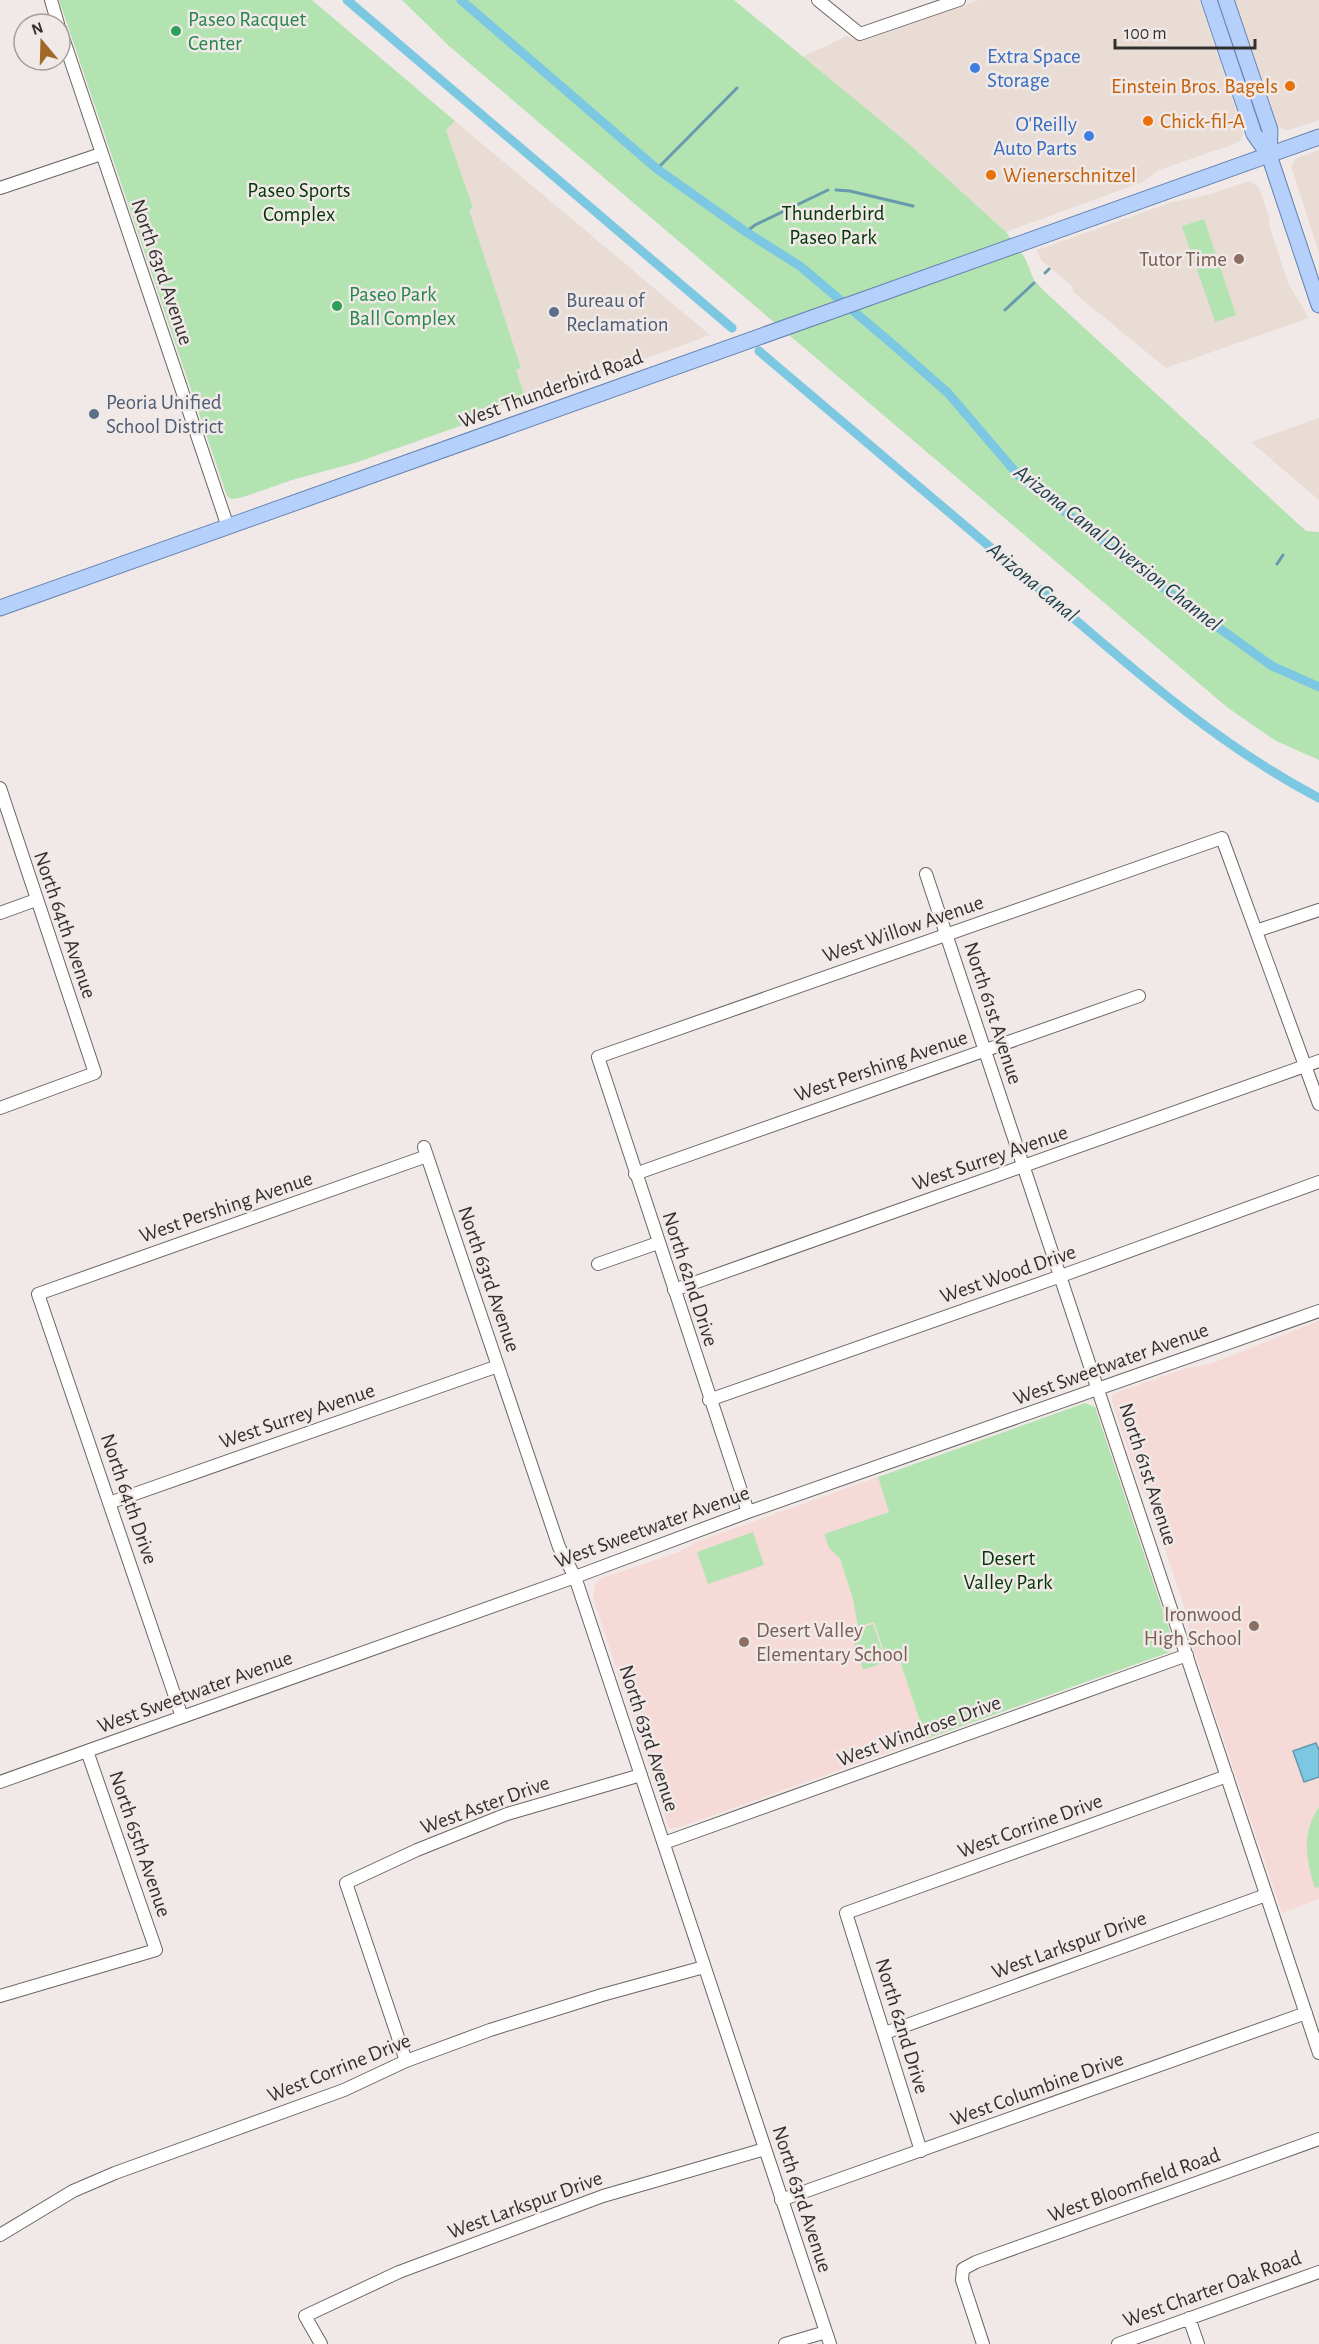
<svg xmlns="http://www.w3.org/2000/svg" width="1319" height="2344" font-family="'Alegreya Sans',sans-serif">
<style>
.built{fill:#e9dcd5}
.education{fill:#f5dad7}
.green{fill:#b4e3b2}
.water{fill:#7cc8e2;stroke:#669aac;stroke-width:1.5}
.lines{fill:none;stroke-linecap:round;stroke-linejoin:round}
.stream{stroke:#669aac;stroke-width:3}
.canal{stroke:#7cc8e2;stroke-width:9}
.minor-casing{stroke:#6b6563;stroke-width:14}
.major-casing{stroke:#6683b2;stroke-width:17}
.minor{stroke:#fff;stroke-width:12}
.major{stroke:#b4d0fb;stroke-width:15}
.leisure-dot{fill:#2e9e5b;stroke:#f0e9e7;stroke-width:2}
.shop-dot{fill:#3f7fe0;stroke:#f0e9e7;stroke-width:2}
.food-dot{fill:#e8710a;stroke:#f0e9e7;stroke-width:2}
.education-dot{fill:#8d6e63;stroke:#f0e9e7;stroke-width:2}
.service-dot{fill:#5c6f8a;stroke:#f0e9e7;stroke-width:2}
.labels{text-anchor:middle;dominant-baseline:central;stroke-width:5;stroke-linejoin:round;paint-order:stroke}
.leisure-label{font-size:21px;fill:#27864d;stroke:#f0e9e7;text-anchor:start}
.shop-label{font-size:21px;fill:#366cbe;stroke:#f0e9e7;text-anchor:start}
.food-label{font-size:21px;fill:#c56008;stroke:#f0e9e7;text-anchor:start}
.park-label{font-size:21px;fill:#023607;stroke:#f0e9e7}
.education-label{font-size:21px;fill:#785e54;stroke:#f0e9e7;text-anchor:end}
.street-label{font-size:21px;fill:#32302f;stroke:#f0e9e7}
.service-label{font-size:21px;fill:#4e5e75;stroke:#f0e9e7;text-anchor:start}
.water-label{font-size:22px;font-style:italic;fill:#1d404c;stroke:#f0e9e7}
</style>
<rect width="100%" height="100%" fill="#f0e9e7"/>
<!-- built -->
<path class="built" d="M979,0H1199L1242,128L1243,134L1241,140L1234,144L1159,170L1143,182L1006,232L908,143L802,57L847,36L857,41H863Z
M1234,0H1319V120L1289,130H1284L1277,126Z
M455,121L710,335L574,385L525,397L516,370L521,368L468,210L472,208L446,130Z
M1319,150V253L1291,166L1297,158Z
M1250,181L1259,187L1269,217L1270,228L1288,283L1309,318L1166,368L1073,292V287L1041,260L1037,250L1172,202L1207,195Z
M1319,418V500L1251,442Z"/>
<!-- education -->
<path class="education" d="M1319,1321V1899L1282,1913L1190,1639L1186,1612L1151,1506L1141,1488L1112,1401V1396L1116,1393L1187,1368L1210,1364Z
M878,1477L890,1512L824,1534L829,1548L840,1559L853,1599L858,1627L874,1622L887,1660L899,1657L926,1739L677,1828H669L593,1597L595,1584L602,1578L679,1552L696,1542Z"/>
<!-- green -->
<path class="green" d="M59,0H312L455,121L446,130L473,208L469,210L521,368L516,370L525,397L495,407L463,425L355,463L295,479L240,498L231,499L227,496Z
M402,0H734L908,143L1006,232L1025,258L1034,280L1044,291L1306,531L1319,532V760L1276,741L1228,708L449,46Z
M1204,219L1236,315L1215,322L1182,226Z
M1085,1403L1095,1407L1174,1644L1170,1652L926,1739L899,1658L887,1661L874,1622L858,1627L853,1599L840,1559L829,1548L824,1534L889,1512L878,1477Z
M753,1532L764,1565L708,1584L697,1552Z
M873,1624L886,1662L863,1670L850,1632Z
M1319,1807V1887L1315,1888C1306,1860 1301,1833 1319,1807Z"/>
<!-- water -->
<path class="water" d="M1316,1743L1319,1750V1777L1304,1782L1293,1751Z"/>
<g class="lines">
<!-- stream -->
<path class="stream" d="M657,169L737,88
M836,190L850,191L913,206
M746,232L755,225L828,190
M1045,273L1049,269
M1005,310L1034,283
M1277,564L1283,555"/>
<!-- canal -->
<path class="canal" d="M347,0L732,328
M461,0L657,169L746,232L800,266L890,342L948,393L1019,476L1151,579L1272,666L1319,687
M759,351C852,429 944,508 1036,586C1126,663 1214,743 1319,798"/>
<!-- minor casing -->
<g class="minor-casing">
<path id="minor" d="M51,0L58,24
M818,0L860,34L959,0
M60,29L228,527
M0,188L101,154
M0,788L95,1073L0,1108
M926,874L1319,2053
M0,913L36,900
M1256,931L1319,910
M424,1147L559,1547L575,1577L830,2344
M635,1174L1139,996
M598,1264L658,1243
M674,1290L1319,1061
M709,1400L1061,1276L1319,1182
M109,1503L498,1366
M748,1512L598,1057L1222,838L1319,1104
M182,1717L38,1294L427,1156
M0,1782L575,1577L748,1512L1319,1311
M664,1843L1187,1655
M0,1996L156,1950L87,1751
M885,2033L1266,1895
M406,2061L346,1883L417,1850L507,1814L641,1775
M921,2151L846,1913L1227,1776
M781,2200L1306,2013
M0,2235L73,2191L115,2173L344,2090L406,2061L490,2030L602,1995L704,1967
M1189,2318L1198,2344
M321,2344L305,2316L399,2272L603,2196L765,2149
M785,2344L826,2332
M983,2344L962,2280L963,2269L976,2262L1319,2139
M1118,2344L1319,2272"/>
</g>
<!-- major casing -->
<g class="major-casing">
<path id="major" d="M1209,0L1254,134L1269,155L1319,305
M1226,0L1270,130L1269,155
M0,608L1319,137"/>
</g>
<!-- minor -->
<use href="#minor" class="minor"/>
<!-- major -->
<use href="#major" class="major"/>
</g>
<!-- markers -->
<g class="leisure-dot">
<circle cx="176" cy="31" r="6"/>
<circle cx="337" cy="306" r="6"/>
</g>
<g class="shop-dot">
<circle cx="975" cy="68" r="6"/>
<circle cx="1089" cy="136" r="6"/>
</g>
<g class="food-dot">
<circle cx="1290" cy="86" r="6"/>
<circle cx="1148" cy="121" r="6"/>
<circle cx="991" cy="175" r="6"/>
</g>
<g class="education-dot">
<circle cx="1239" cy="259" r="6"/>
<circle cx="1254" cy="1626" r="6"/>
<circle cx="744" cy="1642" r="6"/>
</g>
<g class="service-dot">
<circle cx="554" cy="312" r="6"/>
<circle cx="94" cy="414" r="6"/>
</g>
<g class="labels">
<!-- leisure labels -->
<g class="leisure-label">
<text x="188" y="19">Paseo Racquet<tspan x="188" dy="24">Center</tspan></text>
<text x="349" y="294">Paseo Park<tspan x="349" dy="24">Ball Complex</tspan></text>
</g>
<!-- shop labels -->
<g class="shop-label">
<text x="987" y="56">Extra Space<tspan x="987" dy="24">Storage</tspan></text>
<text x="1077" y="124" text-anchor="end">O'Reilly<tspan x="1077" dy="24">Auto Parts</tspan></text>
</g>
<!-- food labels -->
<g class="food-label">
<text x="1278" y="86" text-anchor="end">Einstein Bros. Bagels</text>
<text x="1160" y="121">Chick-fil-A</text>
<text x="1003" y="175">Wienerschnitzel</text>
</g>
<!-- park labels -->
<g class="park-label">
<text x="299" y="190">Paseo Sports<tspan x="299" dy="24">Complex</tspan></text>
<text x="833" y="213">Thunderbird<tspan x="833" dy="24">Paseo Park</tspan></text>
<text x="1008" y="1558">Desert<tspan x="1008" dy="24">Valley Park</tspan></text>
</g>
<!-- education labels -->
<g class="education-label">
<text x="1227" y="259">Tutor Time</text>
<text x="1242" y="1614">Ironwood<tspan x="1242" dy="24">High School</tspan></text>
<text x="756" y="1630" text-anchor="start">Desert Valley<tspan x="756" dy="24">Elementary School</tspan></text>
</g>
<!-- street labels -->
<g class="street-label">
<text transform="translate(162 272) rotate(71)">North 63rd Avenue</text>
<text transform="translate(551 389) rotate(-20)">West Thunderbird Road</text>
<text transform="translate(65 925) rotate(71)">North 64th Avenue</text>
<text transform="translate(903 929) rotate(-19)">West Willow Avenue</text>
<text transform="translate(993 1013) rotate(72)">North 61st Avenue</text>
<text transform="translate(881 1066) rotate(-19)">West Pershing Avenue</text>
<text transform="translate(990 1158) rotate(-19)">West Surrey Avenue</text>
<text transform="translate(226 1207) rotate(-19)">West Pershing Avenue</text>
<text transform="translate(1008 1274) rotate(-19)">West Wood Drive</text>
<text transform="translate(489 1279) rotate(71)">North 63rd Avenue</text>
<text transform="translate(690 1279) rotate(72)">North 62nd Drive</text>
<text transform="translate(1111 1364) rotate(-20)">West Sweetwater Avenue</text>
<text transform="translate(297 1416) rotate(-19)">West Surrey Avenue</text>
<text transform="translate(1148 1474) rotate(72)">North 61st Avenue</text>
<text transform="translate(129 1499) rotate(71)">North 64th Drive</text>
<text transform="translate(652 1527) rotate(-20)">West Sweetwater Avenue</text>
<text transform="translate(195 1692) rotate(-20)">West Sweetwater Avenue</text>
<text transform="translate(919 1731) rotate(-20)">West Windrose Drive</text>
<text transform="translate(649 1738) rotate(72)">North 63rd Avenue</text>
<text transform="translate(485 1805) rotate(-20)">West Aster Drive</text>
<text transform="translate(1030 1826) rotate(-20)">West Corrine Drive</text>
<text transform="translate(140 1844) rotate(71)">North 65th Avenue</text>
<text transform="translate(1069 1945) rotate(-20)">West Larkspur Drive</text>
<text transform="translate(902 2026) rotate(73)">North 62nd Drive</text>
<text transform="translate(339 2068) rotate(-22)">West Corrine Drive</text>
<text transform="translate(1037 2089) rotate(-20)">West Columbine Drive</text>
<text transform="translate(1134 2185) rotate(-20)">West Bloomfield Road</text>
<text transform="translate(802 2199) rotate(72)">North 63rd Avenue</text>
<text transform="translate(525 2205) rotate(-20)">West Larkspur Drive</text>
<text transform="translate(1212 2289) rotate(-20)">West Charter Oak Road</text>
</g>
<!-- service labels -->
<g class="service-label">
<text x="566" y="300">Bureau of<tspan x="566" dy="24">Reclamation</tspan></text>
<text x="106" y="402">Peoria Unified<tspan x="106" dy="24">School District</tspan></text>
</g>
<!-- water labels -->
<g class="water-label">
<text transform="translate(1118 548) rotate(38)">Arizona Canal Diversion Channel</text>
<text transform="translate(1033 582) rotate(40)">Arizona Canal</text>
</g>
</g>
<!-- north arrow -->
<g transform="translate(42 42) rotate(341)"><circle r="28" fill="#f0e9e7" stroke="#a49f9d" stroke-width="1.5"/>
<path d="M0-4.5L10 22L0 15L-10 22Z" fill="#a06925"/>
<text y="-9" font-size="16" font-weight="bold" text-anchor="middle" fill="#32302f">N</text>
</g>
<!-- scale -->
<path d="M1115 39v9h140v-9" fill="none" stroke="#32302f" stroke-width="3"/>
<text x="1124" y="39" font-size="18" fill="#32302f" stroke="#f0e9e7" stroke-width="4.5" paint-order="stroke">100 m</text>
</svg>
